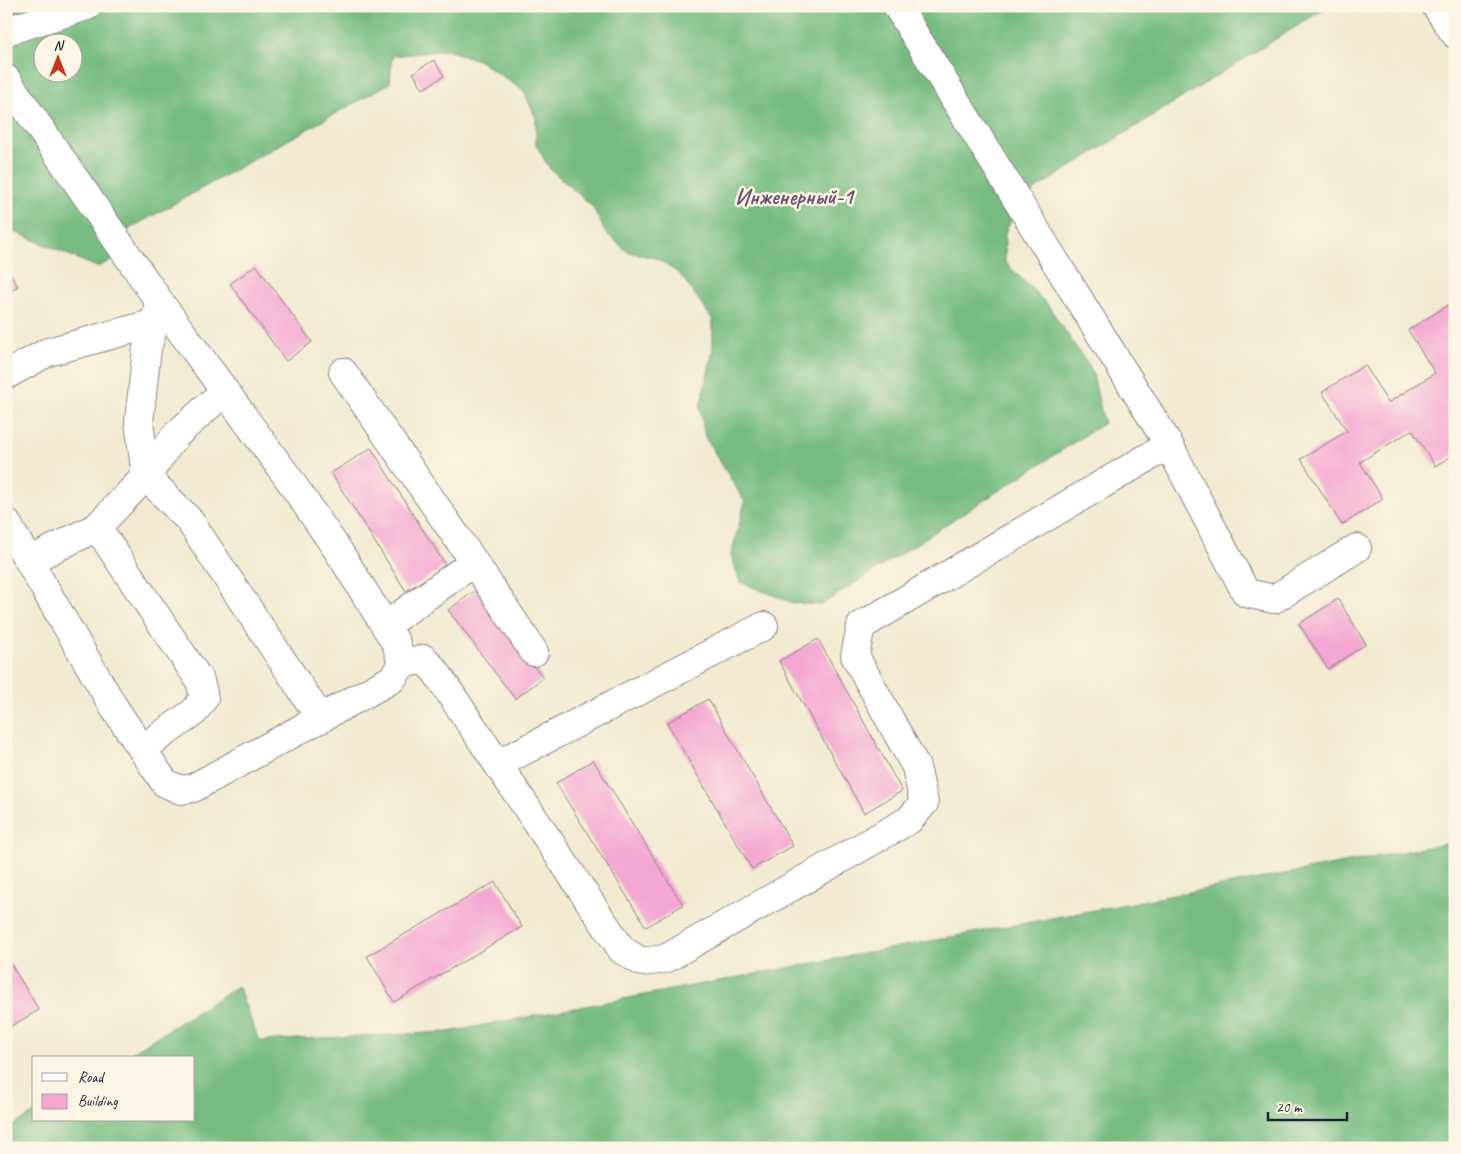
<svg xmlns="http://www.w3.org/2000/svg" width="1461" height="1154" font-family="Caveat,sans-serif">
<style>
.forest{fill:#76bc80;stroke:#4c6f5e;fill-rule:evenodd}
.building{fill:#f4a7d2}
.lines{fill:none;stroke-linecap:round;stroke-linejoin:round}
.minor-casing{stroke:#8a8686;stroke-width:30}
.minor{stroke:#fff;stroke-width:28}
.labels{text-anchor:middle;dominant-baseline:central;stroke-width:5;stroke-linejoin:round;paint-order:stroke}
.quarter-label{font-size:22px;font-weight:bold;fill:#6c5170;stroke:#fcf5e5}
</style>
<rect width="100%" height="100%" fill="#fcf5e5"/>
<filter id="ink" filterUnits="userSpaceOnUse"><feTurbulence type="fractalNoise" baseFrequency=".02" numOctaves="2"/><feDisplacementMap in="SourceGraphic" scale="10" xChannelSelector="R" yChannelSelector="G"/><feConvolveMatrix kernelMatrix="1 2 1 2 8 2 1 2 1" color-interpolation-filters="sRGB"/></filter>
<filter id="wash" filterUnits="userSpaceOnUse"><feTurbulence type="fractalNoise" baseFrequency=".0096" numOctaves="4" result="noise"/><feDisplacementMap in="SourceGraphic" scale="20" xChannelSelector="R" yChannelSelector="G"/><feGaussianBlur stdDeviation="1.12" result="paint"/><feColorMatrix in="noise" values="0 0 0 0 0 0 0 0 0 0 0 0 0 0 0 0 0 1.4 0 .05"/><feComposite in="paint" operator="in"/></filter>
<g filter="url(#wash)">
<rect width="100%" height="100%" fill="#f2ebd1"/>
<!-- forest -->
<path class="forest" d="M6,6H1329L1037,188L1017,208L1005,233V262L1047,304L1092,371L1104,423L821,605L793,603L740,582L731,555L745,502L705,437L700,408L713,350V320L680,274L656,258L628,252L606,233L592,206L550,169L536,145V118L524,91L478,60L448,50L392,56L390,83L129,229L122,256L97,267L13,231L6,226ZM42,42H72V72H42Z
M1455,842V1148H6V1130L34,1113V1120H194V1058H123L238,986L259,1041L448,1032Z"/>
<g id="blocks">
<!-- building -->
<path class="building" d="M434,60L444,76L423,89L413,73Z
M256,265L312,342L286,361L230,284Z
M6,268L18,286L6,294Z
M1455,301V397L1452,398L1455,403V454L1435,466L1412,430L1360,462L1383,499L1342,525L1301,459L1347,431L1322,392L1365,365L1388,403L1435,373L1408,330Z
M371,448L446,566L406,591L331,473Z
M476,590L543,678L515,699L448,610Z
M1338,599L1366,644L1328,669L1299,624Z
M818,639L902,791L864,813L779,661Z
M708,699L793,846L752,869L667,723Z
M593,760L683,905L646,927L556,783Z
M495,882L522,927L394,1002L367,956Z
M6,956L39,1010L6,1029Z"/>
</g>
</g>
<g filter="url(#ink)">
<use href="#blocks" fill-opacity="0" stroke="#8a8686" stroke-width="1"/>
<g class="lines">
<!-- minor casing -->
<g class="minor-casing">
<path id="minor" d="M897,6L1169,445L1246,593L1274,599L1357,548
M1436,6L1455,34
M6,31L87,6
M6,79L159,301L155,323L147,348L139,422L146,476L189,520L321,719
M343,372L474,562L385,626
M6,375L48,352L155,323
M6,522L115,709L165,783L181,790L193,788L392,679L402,664L396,643L339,552L289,479L159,301
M97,527L200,681L204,698L194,712L142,749
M29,561L97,527L146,476L176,435L225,391
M474,562L534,652
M402,664L424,659L436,672L622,950L642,962L665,959L909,820L924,803L916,767L855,656L861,626L1169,445
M498,764L764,626"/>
</g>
<!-- minor -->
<use href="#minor" class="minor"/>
</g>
</g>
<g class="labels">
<!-- quarter labels -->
<g class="quarter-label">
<text x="794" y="197">Инженерный-1</text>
</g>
</g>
<!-- margin -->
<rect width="1461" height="1154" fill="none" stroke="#fcf5e5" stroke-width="25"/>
<!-- legend -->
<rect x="32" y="1056" width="162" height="65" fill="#fcf5e5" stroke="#a5a1a1"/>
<rect x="42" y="1073" width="25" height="8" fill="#ffffff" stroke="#a5a1a1"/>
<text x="78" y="1082" font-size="15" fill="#22223b">Road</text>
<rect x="42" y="1094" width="25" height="15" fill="#f4a7d2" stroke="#a5a1a1"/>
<text x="78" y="1106" font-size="15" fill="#22223b">Building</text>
<!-- north arrow -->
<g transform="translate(58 58)"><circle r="24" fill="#fcf5e5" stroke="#a5a1a1"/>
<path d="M0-4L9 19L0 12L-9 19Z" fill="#c8321e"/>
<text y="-8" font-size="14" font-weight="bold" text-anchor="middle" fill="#22223b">N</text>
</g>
<!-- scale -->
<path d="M1268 1112v8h79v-8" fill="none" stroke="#22223b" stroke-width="2.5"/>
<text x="1276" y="1112" font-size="15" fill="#22223b" stroke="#fcf5e5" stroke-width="4" paint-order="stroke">20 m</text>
</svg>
